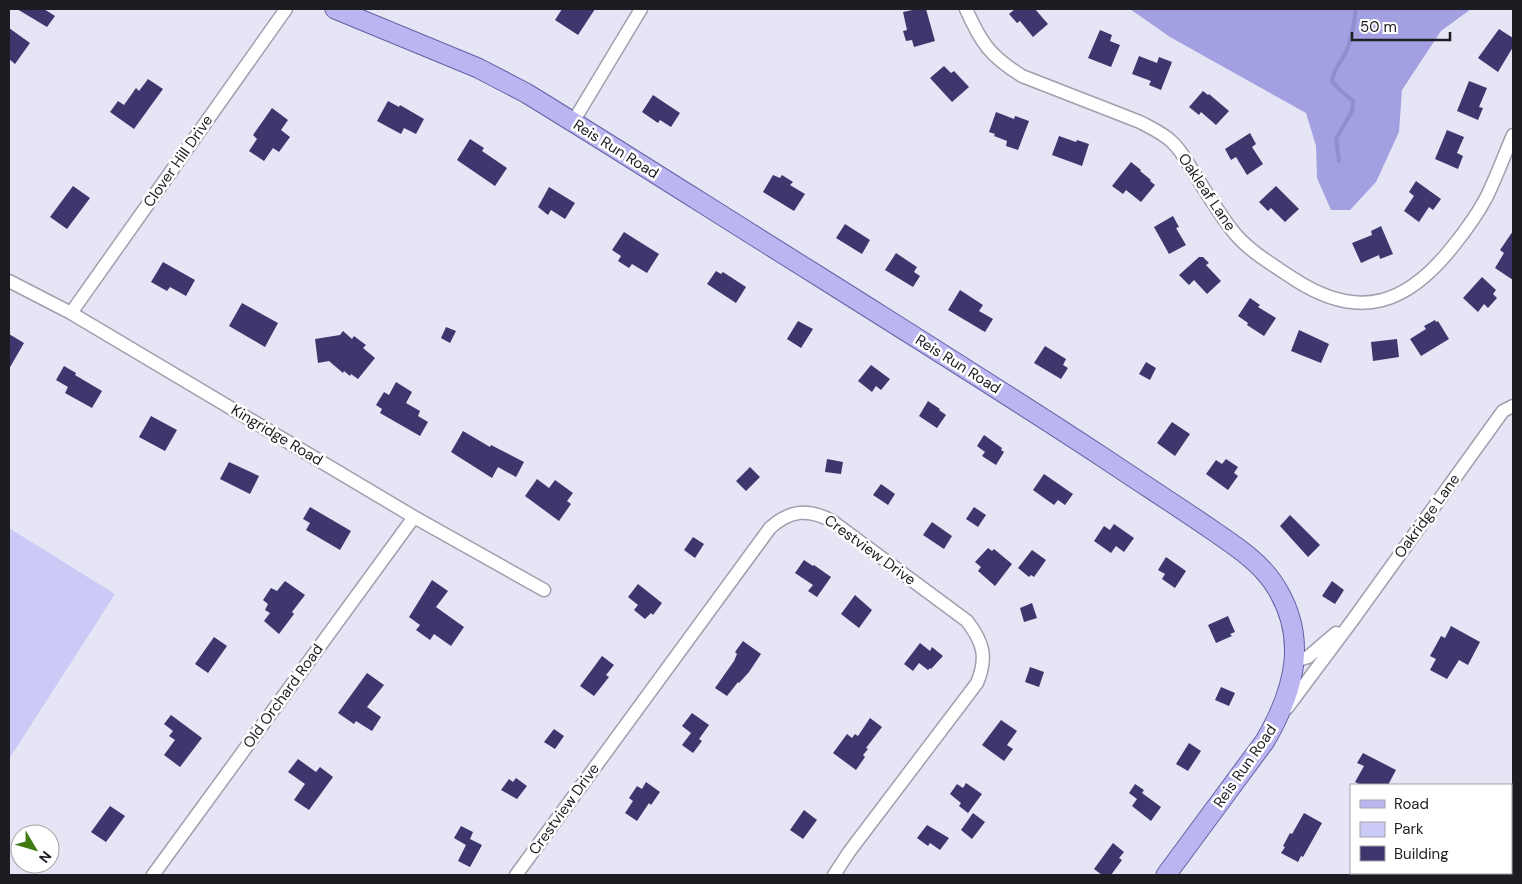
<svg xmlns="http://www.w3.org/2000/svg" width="1522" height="884" font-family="'DM Sans',sans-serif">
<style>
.green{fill:#cbcaf6}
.forest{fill:#a2a0e0}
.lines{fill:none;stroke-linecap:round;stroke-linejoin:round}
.stream{stroke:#918ecd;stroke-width:4}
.building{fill:#3d376e}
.minor-casing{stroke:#9f9faf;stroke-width:15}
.primary-casing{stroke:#6560a3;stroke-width:21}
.minor{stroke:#fff;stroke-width:12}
.primary{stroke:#bbb5f2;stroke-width:19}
.labels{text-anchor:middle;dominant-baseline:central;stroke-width:5;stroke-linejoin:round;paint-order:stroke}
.street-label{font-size:15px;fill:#1c1c22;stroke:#fff}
</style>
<rect width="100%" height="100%" fill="#e5e5f6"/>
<!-- green -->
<path class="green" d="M9,528L115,594L9,759Z"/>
<!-- forest -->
<path class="forest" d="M1130,9H1471L1441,31L1402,90L1399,132L1376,182L1350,210H1331L1317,178L1316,146L1306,113L1170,37Z"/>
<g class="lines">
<!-- stream -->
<path class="stream" d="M1339,161L1336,139L1352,111L1353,101L1338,88L1332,81C1333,70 1341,62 1346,52C1352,38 1354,24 1356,9"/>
</g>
<!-- building -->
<path class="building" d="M17,9H44L55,16L47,27Z
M562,9H595L578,35L555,20Z
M917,9H926L935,41L914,47L912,40L906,41L903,31L907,30L903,12Z
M1015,9H1035L1048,24L1033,37L1020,21L1017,23L1009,14Z
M9,28L30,43L15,64L9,59Z
M1499,29L1513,38V47L1498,72L1478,58Z
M1100,30L1112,35L1110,41L1120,45L1111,67L1088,58Z
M1139,56L1157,63L1159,57L1172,62L1161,90L1149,85L1151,81L1132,74Z
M944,66L951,73L954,71L969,87L952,102L930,78Z
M148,79L163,89L134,129L110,112L118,101L124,105L136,88L139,91Z
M1469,81L1487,88L1479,107L1483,108L1478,120L1457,111Z
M1203,91L1208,95L1209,94L1229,111L1216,125L1201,112L1199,115L1189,107Z
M653,95L680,113L671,127L660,120L658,123L642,112Z
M388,101L399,107L400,105L424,119L416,134L404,128L401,134L377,121Z
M272,108L288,120L281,130L290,137L279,152L273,148L264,161L249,151L257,139L253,135Z
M996,112L1014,119L1015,116L1029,121L1018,150L1006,146L1007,141L994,136L995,134L989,132Z
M1447,130L1464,137L1457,153L1463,156L1458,169L1435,159Z
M1250,133L1256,144L1252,147L1263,164L1247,175L1236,157L1231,160L1225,149Z
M1059,136L1076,142L1077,140L1089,144L1082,166L1052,155Z
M470,139L484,148L482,151L507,168L495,186L457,160Z
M1131,162L1141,170L1140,171L1151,180L1150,181L1155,185L1141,202L1126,190L1123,194L1112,186Z
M773,175L780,178L782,175L793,182L790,185L805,194L794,211L763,192Z
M1416,181L1441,199L1433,210L1429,207L1419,222L1404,211L1414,196L1409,192Z
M73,186L90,198L67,229L50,217Z
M1276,186L1299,209L1285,222L1271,208L1268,211L1259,202Z
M549,187L575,203L565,219L551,210L548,215L538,207Z
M1173,216L1179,227L1176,228L1186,245L1169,254L1154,227Z
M845,224L870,240L862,254L836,238Z
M1381,226L1393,254L1380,259L1379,255L1361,263L1352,243L1372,235L1371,231Z
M1513,231V280L1495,268L1504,253L1500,250Z
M624,232L659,254L647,273L632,264L629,268L618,261L621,256L612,250Z
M896,253L917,267L914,272L920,276L913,287L885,270Z
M1199,257H1203L1209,263L1206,265L1221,281L1207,294L1194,280L1189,285L1179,275Z
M163,262L195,280L186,296L170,287L167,291L151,282Z
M716,271L721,274L723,272L746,287L736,303L707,284Z
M1482,277L1496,290L1493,294L1497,298L1488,308L1484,304L1478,312L1463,298Z
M960,290L983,305L979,311L993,319L985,332L948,310Z
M1250,298L1260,305L1258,307L1276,318L1264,336L1247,325L1248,323L1238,316Z
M242,303L278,323L265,347L229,326Z
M1435,320L1436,322L1438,321L1449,339L1421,356L1410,339L1426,329L1424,326Z
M798,321L813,329L801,348L787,339Z
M446,327L456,331L450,343L441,338Z
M1299,330L1329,344L1321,363L1291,351Z
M343,331L352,339L354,336L366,345L363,348L375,358L358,379L351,374L350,376L344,371L343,373L329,361L318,363L315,339L340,335Z
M9,334L24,343L9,369Z
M1397,339L1399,357L1373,361L1371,342Z
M1045,346L1066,359L1063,365L1068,368L1061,379L1034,363Z
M1146,362L1156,368L1150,380L1139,374Z
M871,365L890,379L881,390L876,386L872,392L858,381Z
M64,366L76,373L75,375L102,391L92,408L65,393L68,387L56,380Z
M396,382L412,392L406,403L420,411L418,416L428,422L420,436L380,413L382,409L376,405L384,392L389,395Z
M928,401L940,409L939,410L946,415L937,428L919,416Z
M151,416L177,430L165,451L139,437Z
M1172,422L1190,434L1175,456L1157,443Z
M463,431L490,447L491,445L524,462L516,477L498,467L492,478L451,452Z
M984,435L1002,448L1001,450L1004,452L996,465L982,456L985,452L977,446Z
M827,459L843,462L841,474L825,472Z
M1226,459L1238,467L1234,473L1238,476L1228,490L1206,474L1216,460L1222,464Z
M229,462L259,476L250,494L220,479Z
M750,467L760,477L746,491L736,481Z
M1044,474L1073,494L1065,505L1058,500L1054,505L1033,490Z
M537,479L549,488L555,480L573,493L567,501L571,504L559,521L525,496Z
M881,484L895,494L888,505L873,495Z
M310,507L351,531L340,550L306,530L310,523L303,519Z
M974,507L986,515L978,527L966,519Z
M1290,515L1320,545L1308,557L1280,526Z
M932,522L952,536L944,549L923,535Z
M1114,524L1134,538L1124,552L1116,546L1111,553L1094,541L1104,526L1110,530Z
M693,537L704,544L695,558L684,550Z
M988,548L992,551L994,549L1012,564L995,586L978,571L981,567L975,562Z
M1032,550L1046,560L1034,577L1031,575L1029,577L1018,568Z
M1166,557L1186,571L1175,588L1162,579L1165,574L1158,570Z
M804,560L813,566L814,565L831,577L817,597L808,591L813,585L795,573Z
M432,580L448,591L436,607L464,627L451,646L434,634L430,640L416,630L420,625L409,617Z
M285,581L305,595L292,612L294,614L279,634L264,621L270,613L265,610L268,604L263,600L271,588L277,591Z
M1332,581L1344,590L1335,604L1322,596Z
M638,584L662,603L653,615L651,613L645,619L634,610L638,605L628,597Z
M855,595L872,610L859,628L841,614Z
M1032,603L1037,618L1024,622L1020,608Z
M1228,616L1235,632L1230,634L1232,636L1216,643L1208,625Z
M1451,626L1480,642L1468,665L1459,660L1447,679L1430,670L1436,659L1430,656L1441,636L1445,638Z
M214,637L227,646L208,673L195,664Z
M743,641L761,654L749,672L739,683L738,682L727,696L715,688L734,661L737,654L735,652Z
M920,643L930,651L932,647L943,656L931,669L930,668L928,670L919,663L913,671L904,664Z
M602,656L614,665L606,675L609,677L594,696L580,686Z
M1030,667L1044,672L1039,687L1025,682Z
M367,673L384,685L367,707L381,717L372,731L356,721L354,724L338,713Z
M1221,687L1235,693L1229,706L1215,700Z
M692,713L709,725L699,739L702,741L693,753L682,745L691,733L682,726Z
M171,715L202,738L180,767L164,755L175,740L169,736L173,731L164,724Z
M870,718L882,727L866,748L868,749L863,755L865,757L856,770L833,753L847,734L852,738L855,734L858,736Z
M1001,720L1017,731L1007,745L1013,749L1004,761L982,745Z
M554,729L564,736L555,749L544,742Z
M1189,743L1201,751L1188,771L1176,764Z
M1363,753L1396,770L1388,785H1361L1355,782L1364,766L1357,763Z
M298,759L316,772L320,767L333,777L309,810L294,800L305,784L288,772Z
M516,778L527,786L517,799L501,790L509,779L513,782Z
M646,782L660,792L651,805L649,803L637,821L625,813L633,801L629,798L637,786L642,789Z
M966,783L982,794L968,813L959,806L961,803L950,794L957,784L963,788Z
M1135,784L1144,790L1142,793L1161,807L1151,821L1132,806L1137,799L1129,793Z
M110,806L125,816L106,842L91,832Z
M804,810L817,820L803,839L790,830Z
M973,813L985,822L972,839L961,830Z
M1304,813L1322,823L1303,857L1301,856L1298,862L1281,853L1285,847L1283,846L1290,833L1292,834Z
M927,825L949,838L940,850L930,843L928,846L917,838Z
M461,826L473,832L470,839L482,845L470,867L458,861L466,845L454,838Z
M1113,843L1124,852L1119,858L1122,860L1111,875H1102L1094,869Z"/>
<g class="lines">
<!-- minor casing -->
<g class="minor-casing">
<path id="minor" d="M966,9C981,43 990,56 1022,76L1140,122C1151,128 1163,133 1172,142C1181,150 1186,160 1192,170C1205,190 1217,211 1232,230C1248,251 1272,264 1294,279C1360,322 1408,304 1454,245C1466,230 1477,215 1486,198C1496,178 1504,156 1513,135
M573,122L641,9
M9,281L71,313L414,517L544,590
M71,313L286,9
M1295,661L1308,657L1336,633
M1287,708L1352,621L1503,411L1513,406
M153,875L414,517
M516,875L770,528C790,510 808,508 832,521L967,621C983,642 988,657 977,683L849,852L834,875"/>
</g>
<!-- primary casing -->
<g class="primary-casing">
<path id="primary" d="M335,9L478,68L526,93C624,153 722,216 820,277C915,337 1010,396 1104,458C1141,483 1179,507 1215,532C1235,546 1257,560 1272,581C1309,634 1296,688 1265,741L1166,875"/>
</g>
<!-- minor -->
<use href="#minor" class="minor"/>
<!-- primary -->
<use href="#primary" class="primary"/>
</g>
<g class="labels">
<!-- street labels -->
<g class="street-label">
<text transform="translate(616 149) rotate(32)">Reis Run Road</text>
<text transform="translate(178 161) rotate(-55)">Clover Hill Drive</text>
<text transform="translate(1207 192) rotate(56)">Oakleaf Lane</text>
<text transform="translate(958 364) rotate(32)">Reis Run Road</text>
<text transform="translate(277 435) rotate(31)">Kingridge Road</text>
<text transform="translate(1427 516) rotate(-54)">Oakridge Lane</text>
<text transform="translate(870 550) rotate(36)">Crestview Drive</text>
<text transform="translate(283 696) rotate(-54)">Old Orchard Road</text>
<text transform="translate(1245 766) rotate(-55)">Reis Run Road</text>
<text transform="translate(564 809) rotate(-54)">Crestview Drive</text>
</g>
</g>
<!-- border -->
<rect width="1522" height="884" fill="none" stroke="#1c1c22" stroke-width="20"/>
<!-- legend -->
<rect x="1350" y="784" width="162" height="90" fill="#ffffff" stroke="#a4a4a7"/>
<rect x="1360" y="800" width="25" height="8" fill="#bbb5f2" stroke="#a4a4a7"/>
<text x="1394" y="809" font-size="15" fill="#1c1c22">Road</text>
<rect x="1360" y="822" width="25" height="15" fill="#cbcaf6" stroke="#a4a4a7"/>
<text x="1394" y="834" font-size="15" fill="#1c1c22">Park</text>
<rect x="1360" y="846" width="25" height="15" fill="#3d376e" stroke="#a4a4a7"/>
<text x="1394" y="859" font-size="15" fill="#1c1c22">Building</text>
<!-- north arrow -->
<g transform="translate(35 849) rotate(128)"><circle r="24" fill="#ffffff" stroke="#a4a4a7"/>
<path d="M0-4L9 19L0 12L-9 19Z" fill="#3e7912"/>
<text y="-8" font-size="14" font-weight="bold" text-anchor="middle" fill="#1c1c22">N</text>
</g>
<!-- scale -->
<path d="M1352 32v8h98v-8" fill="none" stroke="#1c1c22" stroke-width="2.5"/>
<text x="1360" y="32" font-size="15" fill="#1c1c22" stroke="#ffffff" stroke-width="4" paint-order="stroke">50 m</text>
</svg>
